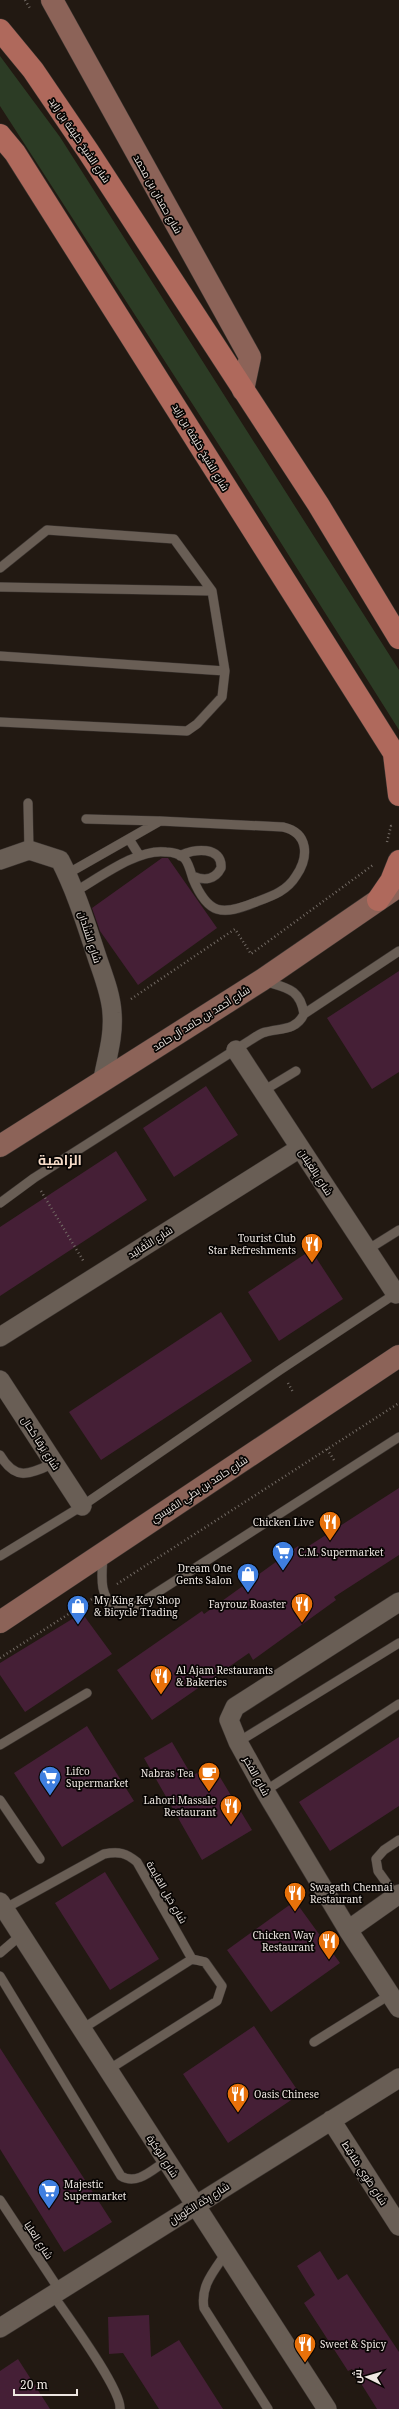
<svg xmlns="http://www.w3.org/2000/svg" width="399" height="2409" font-family="'Noto Serif',Cairo,serif">
<style>
.green{fill:#2c3c25}
.building{fill:#451f36}
.lines{fill:none;stroke-linecap:round;stroke-linejoin:round}
.lane-casing{stroke:#3d3632;stroke-width:10}
.street-casing{stroke:#3d3632;stroke-width:20}
.secondary-casing{stroke:#3d3632;stroke-width:23}
.primary-casing{stroke:#3d3632;stroke-width:23}
.path{stroke:#736b65;stroke-width:2.5;stroke-dasharray:1 3;stroke-linecap:butt}
.lane{stroke:#695e55;stroke-width:9}
.street{stroke:#695e55;stroke-width:19}
.secondary{stroke:#8c6358;stroke-width:22}
.primary{stroke:#af695c;stroke-width:22}
.labels{text-anchor:middle;dominant-baseline:central;stroke-width:3.5;stroke-linejoin:round;paint-order:stroke}
.street-label{font-size:10px;fill:#eee7e2;stroke:#080503}
.poi-label{font-size:10px;fill:#eee7e2;stroke:#080503;text-anchor:start}
.district-label{font-size:14px;font-weight:bold;fill:#f7dcc8;stroke:#080503}
</style>
<rect width="100%" height="100%" fill="#221912"/>
<!-- green -->
<path class="green" d="M0,56L60,137L399,670V730L228,459L0,106Z"/>
<!-- building -->
<path class="building" d="M162,858H168L217,928L138,985L100,931L92,908Z
M399,971V1072L372,1089L327,1018Z
M206,1086L238,1135L174,1177L143,1128Z
M116,1151L147,1200L0,1296V1227Z
M311,1250L343,1299L279,1341L248,1292Z
M221,1312L252,1361L101,1460L69,1412Z
M399,1488V1555L334,1597L336,1600L253,1660L249,1653L152,1720L117,1670L202,1611L204,1614L298,1546L301,1551Z
M82,1613L112,1654L25,1712L0,1675V1663Z
M87,1726L134,1801L62,1847L14,1773Z
M399,1737V1806L330,1851L299,1802Z
M172,1742L192,1776L212,1764L252,1830L202,1860L144,1758Z
M105,1872L159,1959L110,1990L55,1903Z
M295,1901L340,1963L271,2012L227,1950Z
M254,2026L300,2094L228,2143L183,2074Z
M0,2048L112,2222L64,2252L0,2149Z
M320,2251L338,2280L347,2274L399,2352V2409H377L352,2369L348,2371L304,2303L315,2295L297,2266Z
M149,2315L151,2357L179,2340L223,2409H159L123,2353L109,2354L108,2317Z
M18,2359L50,2409H0V2371Z"/>
<g class="lines">
<!-- lane casing -->
<g class="lane-casing">
<path id="lane" d="M0,568L47,530L174,539L212,591L225,671L222,697L197,724L187,731L0,722
M0,587L212,591
M0,656L225,671
M28,803L29,850
M86,819L159,821
M129,839L139,855
M180,856C193,848 223,846 221,868C215,880 204,881 193,876
M67,874L160,821L283,827C309,833 309,857 296,876C287,891 272,896 256,902C222,916 208,915 193,879C191,873 189,864 185,859C181,854 172,852 166,852C138,848 99,878 76,891
M304,1014L399,951
M263,1091L296,1071
M0,1203L34,1178L249,1041C254,1038 260,1033 266,1032C280,1028 296,1031 304,1014C300,988 286,988 264,981
M367,1250L399,1230
M0,1455C16,1482 30,1474 54,1463
M103,1555C102,1575 98,1596 116,1608L136,1606L399,1437
M0,1556L82,1506L280,1370L398,1292
M238,1742L399,1643
M0,1745L87,1693
M265,1791L399,1704
M0,1800L40,1859
M396,1896L378,1871L376,1859L384,1850L399,1840
M4,1909L104,1854C119,1851 126,1853 137,1862L192,1959
M0,1953L21,1935
M0,1976L121,2176C137,2186 153,2169 166,2161
M82,2029L192,1959L205,1962L222,1986L217,2001L108,2070
M314,2042L391,1994
M0,2200L60,2291
M226,2253C214,2271 200,2286 204,2308L268,2409
M53,2295C66,2314 122,2390 120,2409"/>
</g>
<!-- street casing -->
<g class="street-casing">
<path id="street" d="M0,860L29,850L60,860C76,891 86,924 97,957C103,975 111,994 112,1013C114,1036 107,1057 103,1079
M236,1050L396,1294
M0,1337L300,1148
M0,1380L82,1506
M399,1602L235,1707L229,1720L238,1742L265,1791L348,1930L399,2008
M0,1902L327,2409
M348,1930L399,1894
M331,2120L399,2226
M0,2328L399,2078"/>
</g>
<!-- secondary casing -->
<g class="secondary-casing">
<path id="secondary" d="M52,0L250,357L243,390
M0,1146L262,980L393,890
M0,1622L399,1356"/>
</g>
<!-- primary casing -->
<g class="primary-casing">
<path id="primary" d="M0,30L33,70L88,151L318,504L399,638
M0,135L15,153L399,761
M394,754L399,795
M378,900L391,881L399,861"/>
</g>
<!-- path -->
<path class="path" d="M25,0L31,10
M387,842L391,826L394,827
M131,999L235,929L251,954L373,865
M41,1191L84,1262
M288,1383L293,1392
M327,1449L334,1460
M117,1584L399,1403
M0,1658L92,1599"/>
<!-- lane -->
<use href="#lane" class="lane"/>
<!-- street -->
<use href="#street" class="street"/>
<!-- secondary -->
<use href="#secondary" class="secondary"/>
<!-- primary -->
<use href="#primary" class="primary"/>
</g>
<!-- icons -->
<defs>
<g id="restaurant-pin" transform="scale(1.15)"><path d="M0 17L-7.5 6A9.5 9.5 0 1 1 7.5 6Z" fill="#e8710a" stroke="#080503"/><path d="M-5-6h1v4h1v-4h1v4h1v-4h1v5L-1.5 .5V6h-2V.5L-5-1ZM5-6V6H3V1.5H1.5Q1.5-4 5-6Z" fill="#fff"/></g>
<g id="supermarket-pin" transform="scale(1.15)"><path d="M0 17L-7.5 6A9.5 9.5 0 1 1 7.5 6Z" fill="#3f7fe0" stroke="#080503"/><path d="M-6-5.5h2.5l.6 2H6L4.5 2H-2.5L-4.4-4H-6ZM-1.5 3.2a1.3 1.3 0 1 0 .1 0ZM3 3.2a1.3 1.3 0 1 0 .1 0Z" fill="#fff"/></g>
<g id="shop-pin" transform="scale(1.15)"><path d="M0 17L-7.5 6A9.5 9.5 0 1 1 7.5 6Z" fill="#3f7fe0" stroke="#080503"/><path d="M-5-2.5h2.3a2.7 3.5 0 0 1 5.4 0H5L5.5 6h-11ZM-1.5-2.5h3a1.5 2.3 0 0 0-3 0Z" fill="#fff"/></g>
<g id="cafe-pin" transform="scale(1.15)"><path d="M0 17L-7.5 6A9.5 9.5 0 1 1 7.5 6Z" fill="#e8710a" stroke="#080503"/><path d="M-5.5-4.5H6V0H3Q3 3.5 0 3.5H-2.5Q-5.5 3.5-5.5 0ZM3-3.2v2h1.7v-2ZM-6 4.5H4V6H-6Z" fill="#fff"/></g>
</defs>
<g fill-rule="evenodd">
<use href="#restaurant-pin" x="312" y="1244"/>
<use href="#restaurant-pin" x="330" y="1522"/>
<use href="#supermarket-pin" x="283" y="1552"/>
<use href="#shop-pin" x="248" y="1574"/>
<use href="#restaurant-pin" x="302" y="1604"/>
<use href="#shop-pin" x="78" y="1606"/>
<use href="#restaurant-pin" x="161" y="1676"/>
<use href="#cafe-pin" x="209" y="1773"/>
<use href="#supermarket-pin" x="50" y="1777"/>
<use href="#restaurant-pin" x="231" y="1806"/>
<use href="#restaurant-pin" x="295" y="1893"/>
<use href="#restaurant-pin" x="329" y="1941"/>
<use href="#restaurant-pin" x="238" y="2094"/>
<use href="#supermarket-pin" x="49" y="2190"/>
<use href="#restaurant-pin" x="305" y="2344"/>
</g>
<g class="labels">
<!-- street labels -->
<g class="street-label">
<text transform="translate(80 140) rotate(56)">شارع الشيخ خليفة بن زايد</text>
<text transform="translate(158 194) rotate(61)">شارع حمدان بن محمد</text>
<text transform="translate(201 447) rotate(59)">شارع الشيخ خليفة بن زايد</text>
<text transform="translate(90 937) rotate(72)">شارع السِّنْدان</text>
<text transform="translate(201 1018) rotate(-32)">شارع أحمد بن حامد آل حامد</text>
<text transform="translate(316 1172) rotate(57)">شارع بِالغَيلان</text>
<text transform="translate(150 1242) rotate(-32)">شارع التَّقَالِيد</text>
<text transform="translate(41 1443) rotate(57)">شارع بَرقا كحال</text>
<text transform="translate(199 1489) rotate(-33)">شارع حامد بن بطي القبيسي</text>
<text transform="translate(257 1776) rotate(61)">شارع الفخر</text>
<text transform="translate(167 1892) rotate(60)">شارع حَبل القايمة</text>
<text transform="translate(163 2156) rotate(57)">شارع الوَكرة</text>
<text transform="translate(365 2173) rotate(57)">شارع طَوِي مَلاقِط</text>
<text transform="translate(199 2203) rotate(-32)">شارع رِدَّة الطِّويان</text>
<text transform="translate(39 2240) rotate(57)">شارع العليا</text>
</g>
<!-- poi labels -->
<g class="poi-label">
<text x="296" y="1238" text-anchor="end">Tourist Club<tspan x="296" dy="12">Star Refreshments</tspan></text>
<text x="314" y="1522" text-anchor="end">Chicken Live</text>
<text x="298" y="1552">C.M. Supermarket</text>
<text x="232" y="1568" text-anchor="end">Dream One<tspan x="232" dy="12">Gents Salon</tspan></text>
<text x="94" y="1600">My King Key Shop<tspan x="94" dy="12">&amp; Bicycle Trading</tspan></text>
<text x="286" y="1604" text-anchor="end">Fayrouz Roaster</text>
<text x="176" y="1670">Al Ajam Restaurants<tspan x="176" dy="12">&amp; Bakeries</tspan></text>
<text x="66" y="1771">Lifco<tspan x="66" dy="12">Supermarket</tspan></text>
<text x="194" y="1773" text-anchor="end">Nabras Tea</text>
<text x="216" y="1800" text-anchor="end">Lahori Massale<tspan x="216" dy="12">Restaurant</tspan></text>
<text x="310" y="1887">Swagath Chennai<tspan x="310" dy="12">Restaurant</tspan></text>
<text x="314" y="1935" text-anchor="end">Chicken Way<tspan x="314" dy="12">Restaurant</tspan></text>
<text x="254" y="2094">Oasis Chinese</text>
<text x="64" y="2184">Majestic<tspan x="64" dy="12">Supermarket</tspan></text>
<text x="320" y="2344">Sweet &amp; Spicy</text>
</g>
<!-- district labels -->
<g class="district-label">
<text x="60" y="1159">الزاهية</text>
</g>
</g>
<!-- north arrow -->
<g transform="translate(367 2377) rotate(275)" stroke="#080503" stroke-width="3" paint-order="stroke">
<path d="M0-3L7 15L0 10L-7 15Z" fill="#eee7e2"/>
<text y="-6" font-size="11" font-weight="bold" text-anchor="middle" fill="#eee7e2">ش</text>
</g>
<!-- scale -->
<path d="M14 2389v6h63v-6" fill="none" stroke="#eee7e2" stroke-width="2"/>
<text x="20" y="2389" font-size="12" fill="#eee7e2" stroke="#080503" stroke-width="3" paint-order="stroke">20 m</text>
</svg>
